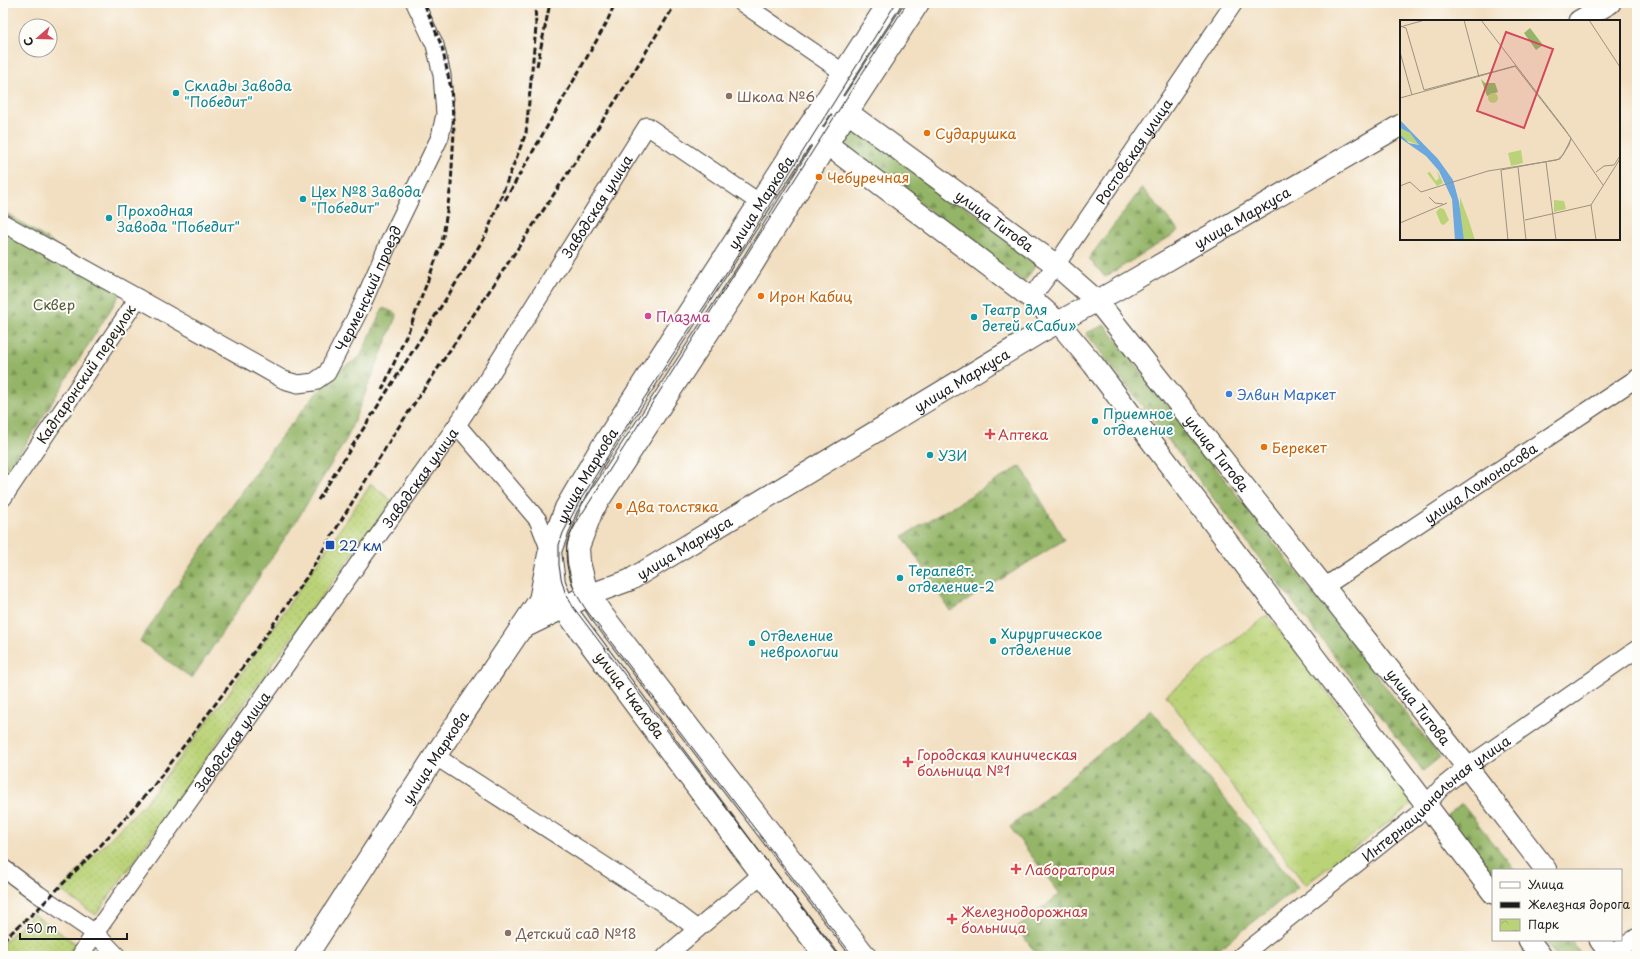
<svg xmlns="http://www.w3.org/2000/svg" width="1640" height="959" font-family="'Playpen Sans',sans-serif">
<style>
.grass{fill:url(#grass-dots);stroke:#6c784a}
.forest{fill:url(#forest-firs);stroke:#586842}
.park{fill:url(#park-crowns);stroke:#6c784a}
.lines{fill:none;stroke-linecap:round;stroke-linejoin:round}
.minor-casing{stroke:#3c3935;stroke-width:19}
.tertiary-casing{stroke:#3c3935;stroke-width:23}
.secondary-casing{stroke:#3c3935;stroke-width:24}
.primary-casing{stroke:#3c3935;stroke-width:24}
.minor{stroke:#fff;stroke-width:17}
.tertiary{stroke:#fff;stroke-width:21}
.secondary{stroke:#fff;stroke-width:22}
.primary{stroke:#fff;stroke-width:22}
.tram{stroke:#1c1c1c;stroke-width:1}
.rail{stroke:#1c1c1c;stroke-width:3;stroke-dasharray:6 3;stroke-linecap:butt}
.culture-dot{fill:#0f9aa8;stroke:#fdfcf7;stroke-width:1.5}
.education-dot{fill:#8d6e63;stroke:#fdfcf7;stroke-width:1.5}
.food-dot{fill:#e8710a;stroke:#fdfcf7;stroke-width:1.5}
.hotel-dot{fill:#d1479c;stroke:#fdfcf7;stroke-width:1.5}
.shop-dot{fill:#3f7fe0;stroke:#fdfcf7;stroke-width:1.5}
.health-dot{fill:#e0444e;stroke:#fdfcf7;stroke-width:1.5}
.transit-dot{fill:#1a4fb4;stroke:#fdfcf7;stroke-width:1.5}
.labels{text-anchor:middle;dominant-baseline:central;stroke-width:4;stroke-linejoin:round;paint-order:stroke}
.culture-label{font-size:14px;fill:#0d838f;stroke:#fdfcf7;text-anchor:start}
.education-label{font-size:14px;fill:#785e54;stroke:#fdfcf7;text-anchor:start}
.food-label{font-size:14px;fill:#c56008;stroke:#fdfcf7;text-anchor:start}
.street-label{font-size:14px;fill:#1c1c1c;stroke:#fdfcf7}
.park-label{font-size:14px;fill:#545c3c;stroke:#fdfcf7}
.hotel-label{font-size:14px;fill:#b23c85;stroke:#fdfcf7;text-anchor:start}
.shop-label{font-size:14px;fill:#366cbe;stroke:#fdfcf7;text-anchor:start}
.health-label{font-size:14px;fill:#be3a42;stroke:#fdfcf7;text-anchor:start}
.transit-label{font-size:14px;fill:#164399;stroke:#fdfcf7;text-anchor:start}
.inset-road{fill:none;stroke:#9c917f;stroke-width:1}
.view{fill:#d1495b;fill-opacity:0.15;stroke:#d1495b;stroke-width:2}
.inset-edge{fill:none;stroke:#1c1c1c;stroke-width:2}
</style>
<defs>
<pattern id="grass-dots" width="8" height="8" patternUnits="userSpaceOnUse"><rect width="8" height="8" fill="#bbd378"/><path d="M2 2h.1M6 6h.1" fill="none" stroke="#a0b567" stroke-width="1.8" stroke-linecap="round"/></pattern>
<pattern id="forest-firs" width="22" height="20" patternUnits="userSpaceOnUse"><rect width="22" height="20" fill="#94b568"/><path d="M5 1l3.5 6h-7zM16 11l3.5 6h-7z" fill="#789255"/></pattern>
<pattern id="park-crowns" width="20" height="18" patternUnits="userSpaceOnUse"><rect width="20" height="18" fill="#bbd378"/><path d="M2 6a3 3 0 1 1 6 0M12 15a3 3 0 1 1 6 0" fill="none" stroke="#a0b567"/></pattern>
</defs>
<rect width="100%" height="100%" fill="#fdfcf7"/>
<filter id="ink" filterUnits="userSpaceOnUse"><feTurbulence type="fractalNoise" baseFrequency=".025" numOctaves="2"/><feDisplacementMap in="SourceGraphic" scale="8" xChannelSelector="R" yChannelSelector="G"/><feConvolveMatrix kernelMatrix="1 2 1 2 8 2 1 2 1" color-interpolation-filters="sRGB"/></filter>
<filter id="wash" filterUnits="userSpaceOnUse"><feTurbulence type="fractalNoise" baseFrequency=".012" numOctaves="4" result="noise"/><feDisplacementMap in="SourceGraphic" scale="16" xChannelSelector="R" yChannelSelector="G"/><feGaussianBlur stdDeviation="0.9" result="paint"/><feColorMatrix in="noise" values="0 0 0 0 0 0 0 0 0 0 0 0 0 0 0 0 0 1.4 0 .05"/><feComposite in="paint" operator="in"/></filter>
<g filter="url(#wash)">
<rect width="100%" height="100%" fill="#f2dfc1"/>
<!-- grass -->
<path class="grass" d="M371,484L392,501L275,660L96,915L60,890L146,802L228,694Z
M33,914L75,943L67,956H3V943Z"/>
<!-- forest -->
<path class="forest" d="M852,120L1038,262L1024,282L838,141Z
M1142,188L1179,231L1105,277L1089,258Z
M3,211L124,288L3,480Z
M383,308L397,314L347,438L300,515L192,678L140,641L182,578L274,446L312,398L336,373L360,357Z
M1105,325L1440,757L1423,771L1086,333Z
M1021,466L1064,540L950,611L903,536Z
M1151,710L1298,887L1210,956H1038L1017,928L1060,894L1010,827Z
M1462,804L1515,870H1493V875L1446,816Z
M1544,940H1571L1583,956H1556Z"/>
<!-- park -->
<path class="park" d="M1267,615L1414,803L1305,885L1166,695Z"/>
</g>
<g filter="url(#ink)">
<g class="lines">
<!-- minor casing -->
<g class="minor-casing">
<g id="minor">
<path d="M742,3L844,73"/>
<path d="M3,223L138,298L3,498"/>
<path id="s1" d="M138,298L284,380L298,384L314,382L327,373L361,307L391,238L440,137L445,114L442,75L435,45L415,3"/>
<path id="s2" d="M1031,298L1056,265L1234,3"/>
<path d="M457,425L538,520L550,551"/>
<path id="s3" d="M1324,587L1637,378"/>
<path d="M435,756L664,904L697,929"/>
<path d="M3,868L38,894L95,933L117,956"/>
<path d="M1611,955L1637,937"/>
<path id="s4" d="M80,956L95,933L457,425L485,383L647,126L760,203"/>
<path d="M666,956L762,874"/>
<path id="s5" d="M1241,956L1416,816L1442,787L1467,767L1637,649"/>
</g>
</g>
<!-- tertiary casing -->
<g class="tertiary-casing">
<g id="tertiary">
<path d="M1579,21L1610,3"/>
<path id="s6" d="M828,98L1056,265L1097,301L1467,767L1546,870"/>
<path d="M807,129L1031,298L1058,322L1093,364L1493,893"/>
<path id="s7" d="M589,595L630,580L1039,333L1118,289L1401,125"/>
<path d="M1529,940L1541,956"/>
<path d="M1600,940L1612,956"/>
</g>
</g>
<!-- secondary casing -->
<g class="secondary-casing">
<g id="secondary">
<path d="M522,628L589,595"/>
<path id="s8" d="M306,956L435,756L540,600L549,554"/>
</g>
</g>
<!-- primary casing -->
<g class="primary-casing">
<g id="primary">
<path id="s9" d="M826,956L762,874L563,607L554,583L550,551L566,508L597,455L889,3"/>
<path d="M865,956L600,612L586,590L579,562L578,547L592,510L745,276L827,143L918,3"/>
</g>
</g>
<!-- minor -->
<use href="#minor" class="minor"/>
<!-- tertiary -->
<use href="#tertiary" class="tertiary"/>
<!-- secondary -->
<use href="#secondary" class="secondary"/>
<!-- primary -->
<use href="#primary" class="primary"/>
<!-- tram -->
<path class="tram" d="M839,956L573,607L565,592L561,578L559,565V545L563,533L579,502L643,400L743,247L896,3
M853,956L587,611C573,591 562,566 568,541C572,526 592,500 600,485L907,3"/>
<!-- rail -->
<path class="rail" d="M537,66L550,3
M505,200L606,24L615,3
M382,390L411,325L442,243L451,185L454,132L451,89L442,47L424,3
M318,500L449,294L486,235L526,133L536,27L535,3
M3,940L37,910L101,845L152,788L238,674L306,578L394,434L552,197L622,91L676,3"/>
</g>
</g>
<!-- markers -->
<g class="culture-dot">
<circle cx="176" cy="93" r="4"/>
<circle cx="303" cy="199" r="4"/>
<circle cx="109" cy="218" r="4"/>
<circle cx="974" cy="317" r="4"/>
<circle cx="1095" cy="421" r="4"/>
<circle cx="930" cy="455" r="4"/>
<circle cx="900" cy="578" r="4"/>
<circle cx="993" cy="641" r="4"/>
<circle cx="752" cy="643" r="4"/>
</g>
<g class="education-dot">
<circle cx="729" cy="96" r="4"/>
<circle cx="508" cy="933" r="4"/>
</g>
<g class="food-dot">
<circle cx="927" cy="133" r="4"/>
<circle cx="819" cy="177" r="4"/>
<circle cx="761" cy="296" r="4"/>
<circle cx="1264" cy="447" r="4"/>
<circle cx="619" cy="506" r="4"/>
</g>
<circle class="hotel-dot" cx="648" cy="316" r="4"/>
<circle class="shop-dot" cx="1229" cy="394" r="4"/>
<g class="health-dot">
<path d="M988 428h4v4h4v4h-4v4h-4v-4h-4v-4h4z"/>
<path d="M906 756h4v4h4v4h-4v4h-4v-4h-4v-4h4z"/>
<path d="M1014 863h4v4h4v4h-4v4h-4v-4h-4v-4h4z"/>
<path d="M950 913h4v4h4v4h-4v4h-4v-4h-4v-4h4z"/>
</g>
<rect class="transit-dot" x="325" y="540" width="10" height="10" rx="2"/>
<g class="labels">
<!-- culture labels -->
<g class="culture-label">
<text x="184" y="85">Склады Завода<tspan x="184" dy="16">"Победит"</tspan></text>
<text x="311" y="191">Цех №8 Завода<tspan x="311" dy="16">"Победит"</tspan></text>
<text x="117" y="210">Проходная<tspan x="117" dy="16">Завода "Победит"</tspan></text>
<text x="982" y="309">Театр для<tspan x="982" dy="16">детей «Саби»</tspan></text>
<text x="1103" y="413">Приемное<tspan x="1103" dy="16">отделение</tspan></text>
<text x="938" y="455">УЗИ</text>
<text x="908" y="570">Терапевт.<tspan x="908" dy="16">отделение-2</tspan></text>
<text x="1001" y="633">Хирургическое<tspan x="1001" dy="16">отделение</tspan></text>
<text x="760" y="635">Отделение<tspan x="760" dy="16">неврологии</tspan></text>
</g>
<!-- education labels -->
<g class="education-label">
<text x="737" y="96">Школа №6</text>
<text x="516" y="933">Детский сад №18</text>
</g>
<!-- food labels -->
<g class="food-label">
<text x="935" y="133">Сударушка</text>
<text x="827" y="177">Чебуречная</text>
<text x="769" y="296">Ирон Кабиц</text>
<text x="1272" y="447">Берекет</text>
<text x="627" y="506">Два толстяка</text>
</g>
<!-- street labels -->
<g class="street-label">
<text stroke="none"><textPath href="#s2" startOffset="179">Ростовская улица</textPath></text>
<text stroke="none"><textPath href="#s9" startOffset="903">улица Маркова</textPath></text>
<text stroke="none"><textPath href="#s4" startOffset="911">Заводская улица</textPath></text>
<text stroke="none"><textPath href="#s7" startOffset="755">улица Маркуса</textPath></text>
<text stroke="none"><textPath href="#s6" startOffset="207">улица Титова</textPath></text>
<text stroke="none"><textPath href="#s1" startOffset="308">Черменский проезд</textPath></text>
<text transform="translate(86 374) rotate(-56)">Кадгаронский переулок</text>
<text stroke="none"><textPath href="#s7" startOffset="431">улица Маркуса</textPath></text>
<text stroke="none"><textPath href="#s6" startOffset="531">улица Титова</textPath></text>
<text stroke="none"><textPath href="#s9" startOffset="579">улица Маркова</textPath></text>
<text stroke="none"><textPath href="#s4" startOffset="587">Заводская улица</textPath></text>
<text stroke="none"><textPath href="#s3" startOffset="188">улица Ломоносова</textPath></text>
<text stroke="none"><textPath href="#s7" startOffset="107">улица Маркуса</textPath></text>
<text transform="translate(630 695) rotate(53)">улица Чкалова</text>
<text stroke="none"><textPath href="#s6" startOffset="855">улица Титова</textPath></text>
<text stroke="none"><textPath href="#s4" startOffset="263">Заводская улица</textPath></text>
<text stroke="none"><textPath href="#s8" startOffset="237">улица Маркова</textPath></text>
<text stroke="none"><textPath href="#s5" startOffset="251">Интернациональная улица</textPath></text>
</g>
<!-- park labels -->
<g class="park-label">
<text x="54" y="304">Сквер</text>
</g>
<!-- hotel labels -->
<g class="hotel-label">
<text x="656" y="316">Плазма</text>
</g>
<!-- shop labels -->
<g class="shop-label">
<text x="1237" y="394">Элвин Маркет</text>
</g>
<!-- health labels -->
<g class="health-label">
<text x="998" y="434">Аптека</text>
<text x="917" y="754">Городская клиническая<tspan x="917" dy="16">больница №1</tspan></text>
<text x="1025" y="869">Лаборатория</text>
<text x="961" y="911">Железнодорожная<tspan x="961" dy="16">больница</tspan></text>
</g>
<!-- transit labels -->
<g class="transit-label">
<text x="339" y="545">22 км</text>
</g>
</g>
<!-- overview -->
<g transform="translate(1400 20)">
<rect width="220" height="220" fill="#f2dfc1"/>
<path d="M0,108L10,113L19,125L5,120L0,114ZM37,150L43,163L37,166L27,153L30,152L36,161L39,158Z" fill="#bbd378"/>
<path d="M130,8L143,25L136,30L124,13ZM81,59L85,63H95L98,72L87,76Z" fill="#94b568"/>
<path d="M88 78a5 5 0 1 1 10 0a5 5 0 1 1-10 0ZM121,130L123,143L111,146L108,133ZM60,177L69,201L75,220H64L60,200ZM154,180L164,181L166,189L154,192Z" fill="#bbd378"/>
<path d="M40,188L44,189L49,200L44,205L41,204L36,192Z" fill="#bbd378"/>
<path d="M0,100L38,139L53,160L59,182L64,220H55L52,179L39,151L26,136L0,118V114L9,123L19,125L10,113L0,108Z" fill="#6ca8dd"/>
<path class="inset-road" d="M64,0L79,57M81,0L164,108L203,165M189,0L220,47M0,6L6,8L24,70L115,46L171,118L169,125L160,139L101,150L108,220M0,7L25,0M0,32L12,75M0,78L116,46M146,142L156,220M118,147L126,220M196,152L204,146L214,145L220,136M0,166L10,162L21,172L88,151L157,140L163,135L171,119M29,177L35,183L43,184M125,200L191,185M0,203L47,183M196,220L191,185L220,139"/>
<path class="view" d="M106,12L153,29L124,108L77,91Z"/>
<rect width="220" height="220" class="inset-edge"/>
</g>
<!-- margin -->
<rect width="1640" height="959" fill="none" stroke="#fdfcf7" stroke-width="16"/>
<!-- legend -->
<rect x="1492" y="869" width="130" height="72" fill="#fdfcf7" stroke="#a3a29f"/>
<rect x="1500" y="882" width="20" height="6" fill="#ffffff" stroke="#a3a29f"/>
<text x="1528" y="889" font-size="12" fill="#1c1c1c">Улица</text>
<rect x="1500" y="902" width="20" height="6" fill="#1c1c1c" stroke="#a3a29f"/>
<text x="1528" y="909" font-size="12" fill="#1c1c1c">Железная дорога</text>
<rect x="1500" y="919" width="20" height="12" fill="url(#park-crowns)" stroke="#a3a29f"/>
<text x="1528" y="929" font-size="12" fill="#1c1c1c">Парк</text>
<!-- north arrow -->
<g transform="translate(38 38) rotate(250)"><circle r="19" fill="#fdfcf7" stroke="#a3a29f"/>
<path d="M0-3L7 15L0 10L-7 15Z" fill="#d1495b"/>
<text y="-6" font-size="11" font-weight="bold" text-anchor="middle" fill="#1c1c1c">С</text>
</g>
<!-- scale -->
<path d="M20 933v6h107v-6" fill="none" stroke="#1c1c1c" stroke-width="2"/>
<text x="26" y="933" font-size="12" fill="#1c1c1c" stroke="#fdfcf7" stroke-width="3" paint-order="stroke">50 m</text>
</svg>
